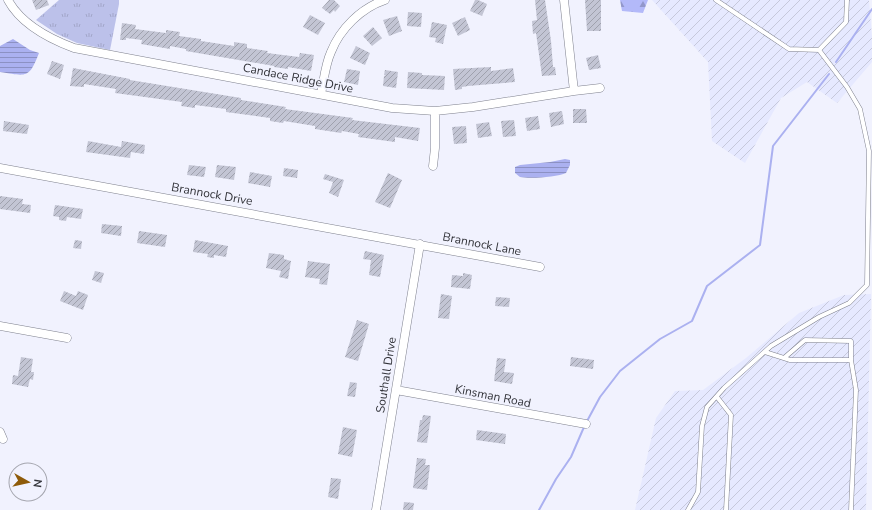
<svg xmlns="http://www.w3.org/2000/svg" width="872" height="510" font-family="'Nunito Sans',sans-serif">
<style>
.industrial{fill:url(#industrial-furrows)}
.forest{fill:url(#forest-firs)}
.park{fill:url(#park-tufts)}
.water{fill:url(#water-rules)}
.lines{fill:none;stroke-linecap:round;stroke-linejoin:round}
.stream{stroke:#abb1f0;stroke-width:2}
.building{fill:url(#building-hatch)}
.lane-casing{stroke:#7e808d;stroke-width:5}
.street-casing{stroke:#7e808d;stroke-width:9}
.lane{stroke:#fff;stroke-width:4}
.street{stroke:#fff;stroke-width:8}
.labels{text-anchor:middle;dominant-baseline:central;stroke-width:3.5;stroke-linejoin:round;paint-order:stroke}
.street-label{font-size:12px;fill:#323339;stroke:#f1f2fe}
</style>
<defs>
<pattern id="industrial-furrows" width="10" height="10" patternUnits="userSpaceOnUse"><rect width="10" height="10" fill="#e6e9ff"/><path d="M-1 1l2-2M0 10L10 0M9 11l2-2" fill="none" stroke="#c6c8db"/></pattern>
<pattern id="forest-firs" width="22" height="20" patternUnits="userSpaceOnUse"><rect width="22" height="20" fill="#b3b9f9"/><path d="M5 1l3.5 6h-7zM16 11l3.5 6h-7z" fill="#9297cb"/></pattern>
<pattern id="park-tufts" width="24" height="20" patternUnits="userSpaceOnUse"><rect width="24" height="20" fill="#bcc1ea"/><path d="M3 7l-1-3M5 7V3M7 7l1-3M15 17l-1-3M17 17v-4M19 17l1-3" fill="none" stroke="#a2a6c9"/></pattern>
<pattern id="water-rules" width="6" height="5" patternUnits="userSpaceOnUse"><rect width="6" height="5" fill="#abb1f0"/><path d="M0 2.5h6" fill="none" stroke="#8c91c3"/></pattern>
<pattern id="building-hatch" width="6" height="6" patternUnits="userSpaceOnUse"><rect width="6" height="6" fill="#c3c5d4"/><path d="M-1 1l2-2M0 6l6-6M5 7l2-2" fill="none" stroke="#9fa1ad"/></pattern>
</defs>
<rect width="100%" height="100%" fill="#f1f2fe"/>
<!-- industrial -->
<path class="industrial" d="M652,0H869L872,37V62L837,103L807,82L781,98L745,163L712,141L708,62Z
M871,294L866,510H635L656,418L675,391L703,390L746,358L799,313L844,295Z"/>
<!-- forest -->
<path class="forest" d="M620,0H648L643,13L622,11Z"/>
<!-- park -->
<path class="park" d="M59,0H119V4L110,50L77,43L57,34L36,20Z"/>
<!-- water -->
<path class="water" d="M13,39L30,50L39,53C29,79 27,76 0,72V46Z
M565,159L570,160V165L566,173C558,177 530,179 520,177C518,176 517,174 515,173V167L520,165L550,162Z"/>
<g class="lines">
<!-- stream -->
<path class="stream" d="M836,62L872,9
M586,423L600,397L620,371L660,339L692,321L707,286L760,245L773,146L829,74
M539,510L556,479L571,457L584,427"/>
</g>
<!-- building -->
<path class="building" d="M32,0H47L49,5L36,10Z
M329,0H334L340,6L335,12L334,10L330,14L322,8Z
M475,0H478L487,4L482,16L470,11Z
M535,0H545L551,41L553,67H555L556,75L542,76L536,33L533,34L532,21L537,20Z
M585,0H601V31H587Z
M408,12L422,13L421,27L407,26Z
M310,15L325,23L318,35L303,27Z
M397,16L402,31L389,36L383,20Z
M465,17L470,30L458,36L452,23Z
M432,22L447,25L443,44L435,42L436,38L429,37Z
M122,23L136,25L135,29L166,33V30L180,32L179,36L201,39V41L234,46V42L247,44V48L268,51L267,53L299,57L300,53L314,55L311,71L288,67V69L274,67V66L186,51V49L170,46V49L141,44L142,40L126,38V40H120Z
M373,27L382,38L372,46L363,36Z
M356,46L370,53L365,65L350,58Z
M598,55L601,68L589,70L586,58Z
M52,61L64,65L60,79L47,74Z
M491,67V71L513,68L515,82L468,86L462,87V89L455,90L453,69Z
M73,68L130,79V80L241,98V100L286,107L285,109L353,118L352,120L420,128L418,141L395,137V142L358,137L359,134L342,131L341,133L315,129V126L284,121L283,123L270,121V118L226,112V109L195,105V108L181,106L182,102L115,93L116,89L84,84V87L70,86Z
M347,69L360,71L358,85L344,82Z
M385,70L398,72L396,88L383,86L384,76H386L384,75Z
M408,72L422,73V75L445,76L444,90L407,88Z
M573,109H586L587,123H573Z
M562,111L564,124L551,127L549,113Z
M538,116L540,129L527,131L525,118Z
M514,120L516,136L503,137L501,121Z
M4,121L29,125L27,134L3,131Z
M489,122L492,136L478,138L476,124Z
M466,126L467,143L454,144L452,127Z
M88,141L121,147L122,141L145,145L144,154L131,152L130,158L86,152Z
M189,165L206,167L204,177L187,175Z
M217,165L236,167L234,180L215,177Z
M284,168L298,170L297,178L283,176Z
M250,172L272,176L270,187L248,183Z
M388,173L402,180L390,208L375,202Z
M325,174L344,180L338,197L329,193L333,182L323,179Z
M0,196L23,199L22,204L31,205L30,213L0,209Z
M55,205L83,209L81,219L67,217L66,221L59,220V217L53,216Z
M102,224L122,226L121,236L101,233Z
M139,231L167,235L165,247L137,243Z
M75,240L82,241L81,249L73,248Z
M195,240L228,246L226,257L214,255V258L207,257L208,254L193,252Z
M365,251L384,255L380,277L369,275L371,260L363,259Z
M269,253L284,255V259L291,261L288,279L279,277L281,271L266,268Z
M308,261L330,264L327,285L319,284L320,279L305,277Z
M95,271L104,273L101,283L92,280Z
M463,273L472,275L470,289L451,287L452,275L463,276Z
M64,291L76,296L78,291L88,295L83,310L60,301Z
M441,294L452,296L449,319L438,318Z
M496,297L510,298L509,307L495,306Z
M357,320L369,324L358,361L345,357Z
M21,357L33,359L31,372H34L33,380L30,379L28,387L12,384L13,375L18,376Z
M571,357L594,360L593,369L570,366Z
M497,358L506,359L504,372L514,373L512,384L494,381Z
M350,382L357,383L355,397L347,396Z
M423,415L431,416L427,443L417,442L420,420H422Z
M343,427L357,430L352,457L338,454Z
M477,430L506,434L505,444L476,440Z
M417,458L426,459L425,465H430L427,490L413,488Z
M331,478L341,479L338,499L328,497Z
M404,502L414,503L413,510H403Z"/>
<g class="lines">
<!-- lane casing -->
<g class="lane-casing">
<path id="lane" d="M819,50L846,22L847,0
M765,352L790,360H851V341L805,340L784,358
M717,397L731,415L726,510
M688,510L698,492L702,426L707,407L724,388L771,346L819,317L849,303L867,285L869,151L860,109L847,87L819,50L789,49L716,0
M851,510L856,390L851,360"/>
</g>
<!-- street casing -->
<g class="street-casing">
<path id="street" d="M8,0C21,24 50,39 74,48L392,108L435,111L473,107L574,91L600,88
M564,0L574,91
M321,94C324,80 325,65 331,52C340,29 361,8 385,0
M433,166L435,148V111
M0,168L540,267
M0,326L67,338
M396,390L586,424
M0,432L3,439
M376,510L420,244"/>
</g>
<!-- lane -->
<use href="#lane" class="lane"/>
<!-- street -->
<use href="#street" class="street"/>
</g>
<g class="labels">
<!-- street labels -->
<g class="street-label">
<text transform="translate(298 78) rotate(11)">Candace Ridge Drive</text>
<text transform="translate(212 194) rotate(10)">Brannock Drive</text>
<text transform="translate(482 244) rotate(11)">Brannock Lane</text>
<text transform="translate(386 375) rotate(-81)">Southall Drive</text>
<text transform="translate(493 396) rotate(11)">Kinsman Road</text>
</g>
</g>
<!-- north arrow -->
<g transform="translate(28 482) rotate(98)"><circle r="19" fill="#f1f2fe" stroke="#a5a6af"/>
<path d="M0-3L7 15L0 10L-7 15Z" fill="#8e5b0a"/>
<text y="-6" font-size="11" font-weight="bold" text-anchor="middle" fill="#323339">N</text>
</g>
</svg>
